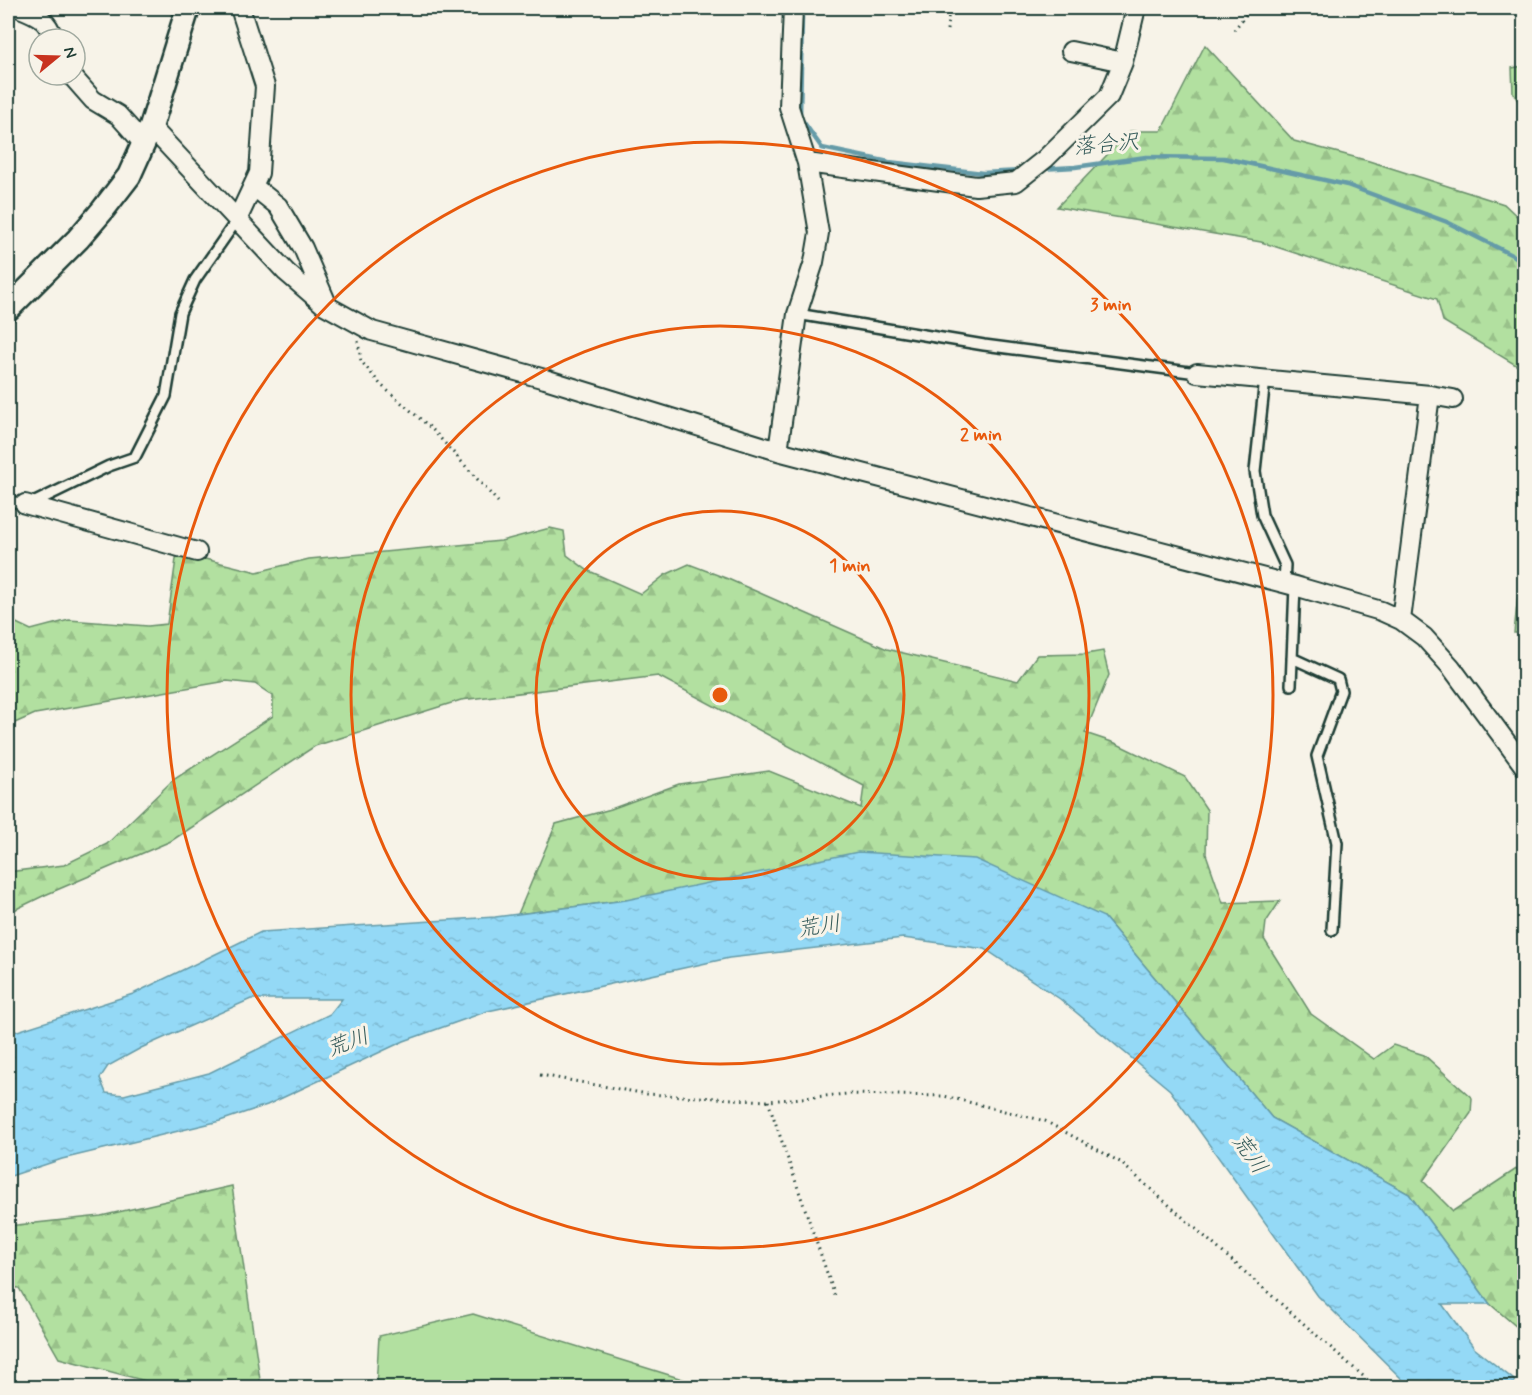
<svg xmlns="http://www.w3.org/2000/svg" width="1532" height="1395" font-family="Mynerve,'Klee One',sans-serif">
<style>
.forest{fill:url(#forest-firs);stroke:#688e6a;stroke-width:1.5}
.garden{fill:#b2e0a0;stroke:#688e6a;stroke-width:1.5}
.water{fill:url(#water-ripples);stroke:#659ba8;stroke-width:1.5;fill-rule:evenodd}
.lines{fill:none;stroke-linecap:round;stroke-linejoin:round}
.stream{stroke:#659ba8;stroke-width:4.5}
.service-casing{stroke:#1f3d34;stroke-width:14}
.minor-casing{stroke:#1f3d34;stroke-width:22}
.tertiary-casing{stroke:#1f3d34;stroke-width:27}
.path{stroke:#1f3d34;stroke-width:3;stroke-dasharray:1.5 4.5;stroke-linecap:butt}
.service{stroke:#f7f3e8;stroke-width:9}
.minor{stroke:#f7f3e8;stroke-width:18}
.tertiary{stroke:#f7f3e8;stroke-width:22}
.ring{fill:none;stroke:#e8590c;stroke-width:3}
.labels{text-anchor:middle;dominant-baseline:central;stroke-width:6;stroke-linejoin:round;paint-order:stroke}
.water-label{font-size:22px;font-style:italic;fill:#365c5b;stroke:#f7f3e8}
.centre{fill:#e8590c;stroke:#f7f3e8;stroke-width:3}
.ring-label{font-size:18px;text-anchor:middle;font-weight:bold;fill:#e8590c;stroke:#f7f3e8;stroke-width:6;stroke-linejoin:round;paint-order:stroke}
</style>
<defs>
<pattern id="forest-firs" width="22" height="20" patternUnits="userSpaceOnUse" patternTransform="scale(1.5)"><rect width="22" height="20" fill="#b2e0a0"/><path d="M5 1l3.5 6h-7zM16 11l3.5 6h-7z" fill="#99c18a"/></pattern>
<pattern id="water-ripples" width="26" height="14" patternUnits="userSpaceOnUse" patternTransform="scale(1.5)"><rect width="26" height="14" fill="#94d9f6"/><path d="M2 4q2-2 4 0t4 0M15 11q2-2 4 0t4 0" fill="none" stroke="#7fbbd4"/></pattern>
</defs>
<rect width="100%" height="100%" fill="#f7f3e8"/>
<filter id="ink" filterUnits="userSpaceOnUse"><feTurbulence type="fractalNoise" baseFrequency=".0167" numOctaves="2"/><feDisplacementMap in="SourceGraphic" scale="12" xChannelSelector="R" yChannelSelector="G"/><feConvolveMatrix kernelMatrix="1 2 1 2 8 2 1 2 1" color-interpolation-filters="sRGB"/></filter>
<g filter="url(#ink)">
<!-- forest -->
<path class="forest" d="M1205,45L1294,141L1369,161L1504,204L1524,223V370L1443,321L1437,299L1261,242L1057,207L1130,131H1161Z
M1524,66V110L1513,93L1512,68Z
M550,528L564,531L567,555L587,570L641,594L665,575L689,564L728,579L887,649L1018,681L1037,655L1086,654L1103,651L1109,675L1085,733L1115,743L1185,777L1207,810L1206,854L1223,903L1280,901L1266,922L1264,939L1311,1014L1374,1059L1393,1045L1424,1055L1472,1098L1471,1113L1423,1181L1453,1211L1524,1164V1333L1490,1304L1409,1194L1272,1118L1104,917L626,900L518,914L556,824L611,809L679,784L769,771L861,808L864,786L658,676L461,700L315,746L171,841L45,895L8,913V872L64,865L107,844L173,780L273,716V696L255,684L227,681L35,714L8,726V619L31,630L69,620L148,626L167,624L177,552L257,572L309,559L501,541Z
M1524,536V633H1514Z
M232,1186L261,1387H148L146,1381L59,1358L19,1288L8,1287V1226L101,1216Z"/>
<!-- garden -->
<path class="garden" d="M473,1314L708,1387H376L379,1336Z"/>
<!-- water -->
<path class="water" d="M858,852L975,859L1104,917L1272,1118L1409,1194L1490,1304H1442L1474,1348L1514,1380L1515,1387H1410L1318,1296L1170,1090L1060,999L985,949L903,938L729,958L488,1011L404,1041L267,1105L220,1121L62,1159L8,1177V1034L133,994L261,932L495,917L626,900ZM251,999H342L330,1014L209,1073L124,1095L106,1093L100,1078L108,1066L141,1048Z"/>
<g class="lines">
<!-- stream -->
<path class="stream" d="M802,16L800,117L822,148L889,162L983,173L1021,171
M1041,169L1075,167L1146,157L1224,158L1347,185L1447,222L1524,261"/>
<!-- service casing -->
<g class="service-casing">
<path id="service" d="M797,314L984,345L1197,373
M1265,379L1255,471L1262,515L1285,565L1284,584
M8,499L14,502L33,503L109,466L135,457L166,396L180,313L195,280L237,220
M1292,658L1338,679L1341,691L1317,756L1337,843L1332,930
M1291,685L1295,586"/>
</g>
<!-- minor casing -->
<g class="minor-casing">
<path id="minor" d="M20,8C38,15 47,19 54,39
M1071,51L1123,62
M71,75L93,100L118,115L144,144
M151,127L286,272L323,304L372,331L545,379L778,451L1295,586L1381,611L1401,620L1424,637L1451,667L1524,766
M807,163L976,186L1016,182L1045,159L1109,96L1123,62L1136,8
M253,186L278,206L303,248L327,304
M237,220L259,173L265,86L240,8
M1197,373L1430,395L1453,399
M778,451L797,314L814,262L819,233L807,163L789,107L793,8
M25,504L197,552
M1401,620L1430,395"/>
</g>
<!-- tertiary casing -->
<g class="tertiary-casing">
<path id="tertiary" d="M8,309L78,239L102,211L129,176L151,127L188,8"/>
</g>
<!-- path -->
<path class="path" d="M947,30L949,8
M1234,30L1251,8
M358,341L361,361L381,385L432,429L498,502
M540,1075L647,1094L768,1101L847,1094L944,1096L1045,1121L1120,1162L1371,1383L1373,1388
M768,1101L836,1299"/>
<!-- service -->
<use href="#service" class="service"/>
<!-- minor -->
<use href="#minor" class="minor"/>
<!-- tertiary -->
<use href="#tertiary" class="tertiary"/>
</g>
</g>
<!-- distance rings -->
<g class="ring">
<circle cx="720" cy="695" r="184"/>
<circle cx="720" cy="695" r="369"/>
<circle cx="720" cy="695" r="553"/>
</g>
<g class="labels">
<!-- water labels -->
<g class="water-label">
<text transform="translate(1106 145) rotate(-5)">落合沢</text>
<text transform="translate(819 927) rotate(-9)">荒川</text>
<text transform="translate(348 1043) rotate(-20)">荒川</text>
<text transform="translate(1249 1154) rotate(55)">荒川</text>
</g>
</g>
<circle cx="720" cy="695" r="9" class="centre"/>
<g class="ring-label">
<text x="1111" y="310">3 min</text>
<text x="981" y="440">2 min</text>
<text x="850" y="571">1 min</text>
</g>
<!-- margin -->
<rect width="1532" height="1395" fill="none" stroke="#f7f3e8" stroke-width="30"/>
<rect x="15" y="15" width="1502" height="1365" fill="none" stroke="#1f3d34" stroke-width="2" filter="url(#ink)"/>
<!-- north arrow -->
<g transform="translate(57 57) rotate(71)"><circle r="28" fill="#f7f3e8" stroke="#a1aaa0" stroke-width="1.5"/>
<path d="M0-4.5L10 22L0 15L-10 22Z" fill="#c8321e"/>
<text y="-9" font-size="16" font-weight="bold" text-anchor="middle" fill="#1f3d34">N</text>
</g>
</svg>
